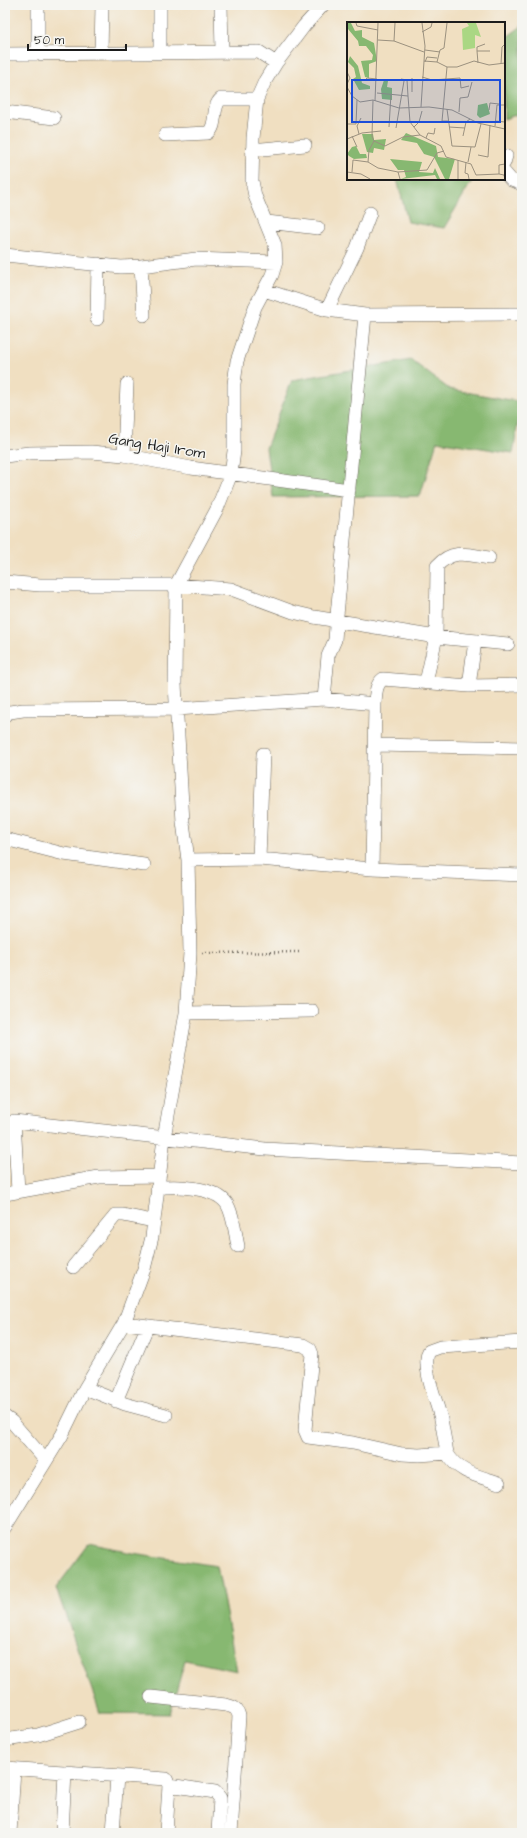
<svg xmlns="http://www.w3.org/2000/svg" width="527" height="1838" font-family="'Architects Daughter',sans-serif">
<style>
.forest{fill:#87b871;stroke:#526a46}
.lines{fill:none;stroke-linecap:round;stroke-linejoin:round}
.minor-casing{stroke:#666056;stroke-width:14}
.path{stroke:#666056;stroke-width:2.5;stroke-dasharray:1 3;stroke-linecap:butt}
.minor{stroke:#fff;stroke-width:13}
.labels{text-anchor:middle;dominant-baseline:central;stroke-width:3;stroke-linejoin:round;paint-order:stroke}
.street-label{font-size:15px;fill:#1c1c1c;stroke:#f6f6f2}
.inset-road{fill:none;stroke:#9b917f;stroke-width:1}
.view{fill:#1d4ed8;fill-opacity:0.15;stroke:#1d4ed8;stroke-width:2}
.inset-edge{fill:none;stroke:#1c1c1c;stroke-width:2}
</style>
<rect width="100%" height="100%" fill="#f6f6f2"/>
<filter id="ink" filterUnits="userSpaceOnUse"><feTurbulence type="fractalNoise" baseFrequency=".025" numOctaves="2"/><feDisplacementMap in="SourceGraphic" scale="8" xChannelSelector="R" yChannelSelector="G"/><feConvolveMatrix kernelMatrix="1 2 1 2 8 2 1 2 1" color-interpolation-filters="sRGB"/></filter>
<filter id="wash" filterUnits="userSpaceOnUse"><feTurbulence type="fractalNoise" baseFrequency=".012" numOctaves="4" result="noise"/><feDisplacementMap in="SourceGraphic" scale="16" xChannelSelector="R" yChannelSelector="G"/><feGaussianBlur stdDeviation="0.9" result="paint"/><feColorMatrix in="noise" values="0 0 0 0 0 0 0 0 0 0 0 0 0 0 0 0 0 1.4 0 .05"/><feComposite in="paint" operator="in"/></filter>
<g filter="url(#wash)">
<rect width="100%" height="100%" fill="#f0dfc1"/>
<!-- forest -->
<path class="forest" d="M522,26V113L504,119V39Z
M397,179H473L444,228L408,222Z
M411,360L449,389L521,402L513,453L437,441L420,496L273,497L266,448L292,380Z
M89,1544L133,1553L217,1566L237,1671L185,1660L170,1714L100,1713L56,1588Z"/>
</g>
<g filter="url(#ink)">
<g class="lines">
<!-- minor casing -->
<g class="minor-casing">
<path id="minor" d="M221,5L222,52
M101,53L102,5
M160,53V5
M5,54L259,52L276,63
M38,54V5
M5,112L54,118
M165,135L208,133C218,126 211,107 221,99H257
M252,150L305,145
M504,163L506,156
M504,172L511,180L522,184
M267,222L318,228
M5,255L121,267L141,266L196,259L276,262
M141,266L144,315
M264,290L327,310L365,315L522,314
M327,310L357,248L370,213
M97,319L98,264
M124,455L127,384
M5,456L29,453L91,452L124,455L191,468L349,490
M5,582L40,585H176L231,589L293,612L314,617L436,637L508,644
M426,682L436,637L437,566C453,548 469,555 489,558
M469,686L475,641
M324,699L375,704C376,695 375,685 383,679L469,686L522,685
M5,715L10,712L23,710L177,709L324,699L328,656L335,640L336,626L365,315
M375,745L522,748
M5,839L64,854L144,865
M259,859L263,754
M188,860L259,859L372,869L522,875
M372,869L375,704
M186,1013L312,1011
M157,1188C176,1185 216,1187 227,1204C234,1216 235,1233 238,1246
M18,1191L14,1121L265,1149L522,1163
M5,1194L99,1177L159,1176
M73,1267L116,1215H123L153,1221
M124,1323L303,1345L310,1349L312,1354L305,1430L308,1437L353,1443L402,1454L419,1455L447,1453C458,1473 479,1476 499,1483
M85,1388L125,1404L166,1415
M116,1401L147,1327
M5,1417L12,1422L46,1461
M447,1453C445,1441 443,1430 441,1419C437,1402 421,1366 429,1351L440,1347L522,1342
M5,1527L62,1435L85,1388L124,1323L144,1269L152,1237L164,1138L186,1013L190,953L188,860L183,822L175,684L176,585L217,509L231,474L234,451V384L237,361L255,307L272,275L276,262L275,245L255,196L252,181L253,138L257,99L265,81L276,63L304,26L323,5
M151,1697L226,1705C234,1707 237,1708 239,1716L231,1833
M5,1740L38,1735L79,1722
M5,1768L166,1779L169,1785L166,1833
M169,1785L215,1792L220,1798L218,1833
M10,1833L14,1769
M62,1833L65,1772
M113,1833L117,1776"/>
</g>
<!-- path -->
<path class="path" d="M202,953L302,952"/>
<!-- minor -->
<use href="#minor" class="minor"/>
</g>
</g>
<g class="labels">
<!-- street labels -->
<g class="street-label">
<text transform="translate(157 446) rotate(9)">Gang Haji Irom</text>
</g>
</g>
<!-- overview -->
<g transform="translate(347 22)">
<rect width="158" height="158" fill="#f0dfc1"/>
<path d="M120,1H129L134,15L128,13V26L116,28L115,7L122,4Z" fill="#aad783"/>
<path d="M0,1H4L8,9L15,8V15L27,21L30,39L22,42V56L18,55L14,39L25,38L26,33L19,24H12L11,19L1,7ZM3,34L11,44L15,61L23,64V67L12,68L6,57L9,55L7,46L1,40ZM37,58L41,59L40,65L45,66V78L35,77L34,67ZM140,81L143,92L133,96L130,93L131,83ZM59,111L89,124L91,135L108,137L102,157H98L87,135L77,132L70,121L54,118ZM15,112H26L27,118L39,117L37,128L27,126L26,131L20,130ZM9,124L13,132H19L20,136L7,137L2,134L0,132L5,125ZM43,137L75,140L72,150L86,151L88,146L93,157H90L88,153L54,157L59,155L57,148H51Z" fill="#87b871"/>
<path class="inset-road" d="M9,1L10,4L31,8M100,1L97,26L93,28L90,40L100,45L95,99H101M75,10L84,5L85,1M31,18L47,19L48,1M47,19L77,30M78,28L93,30M130,29V25L138,22M77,39L90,40M78,40L80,35L90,36M131,41L130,29H143M154,42L155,25L158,22M100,45H110L127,39L142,43L158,41M0,50L3,56L0,62M75,55L85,58L113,56L114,66L122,64M54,57L60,58L61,74M17,59L20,56L30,57M0,65L5,74L13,80L26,78L52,86L82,85L105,88L131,101L158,107M65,70V56M30,71L61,74L63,100L73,113L94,124L99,135L124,142L129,153L152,152L157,153L158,157M26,78L25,114L27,119M28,79L31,1M74,85L78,24L75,1M100,87L105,124L128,125L134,102M142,88L143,81L152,82M112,90L113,76L121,75L125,60M148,99L158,100V97M0,102H9L10,78M148,104L150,83H158M42,105L44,72M67,105L72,100L75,89M102,105L118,106M49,106L57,59M12,112L10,104L14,96M5,114L10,125M116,114L119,100L123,97M79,116L81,111L87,112L88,106M0,117L15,111L34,109M27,119L38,124L56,115L73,113M131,133L141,135L143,103M21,140L22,128L27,119M119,140L118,151L121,152L122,157M121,140L124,125M0,150L14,152L23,157M5,150L6,138L21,140L31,146L51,150L53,157M51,150L80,148L90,131L97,129M152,152V143L158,142M111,157V138"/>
<path class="view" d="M5,58H153V100H5Z"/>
<rect width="158" height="158" class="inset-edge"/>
</g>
<!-- margin -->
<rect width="527" height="1838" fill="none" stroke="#f6f6f2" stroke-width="20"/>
<!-- scale -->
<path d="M28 44v6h98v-6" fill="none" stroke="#1c1c1c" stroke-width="2"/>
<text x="34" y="44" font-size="12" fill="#1c1c1c" stroke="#f6f6f2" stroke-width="3" paint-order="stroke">50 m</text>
</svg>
